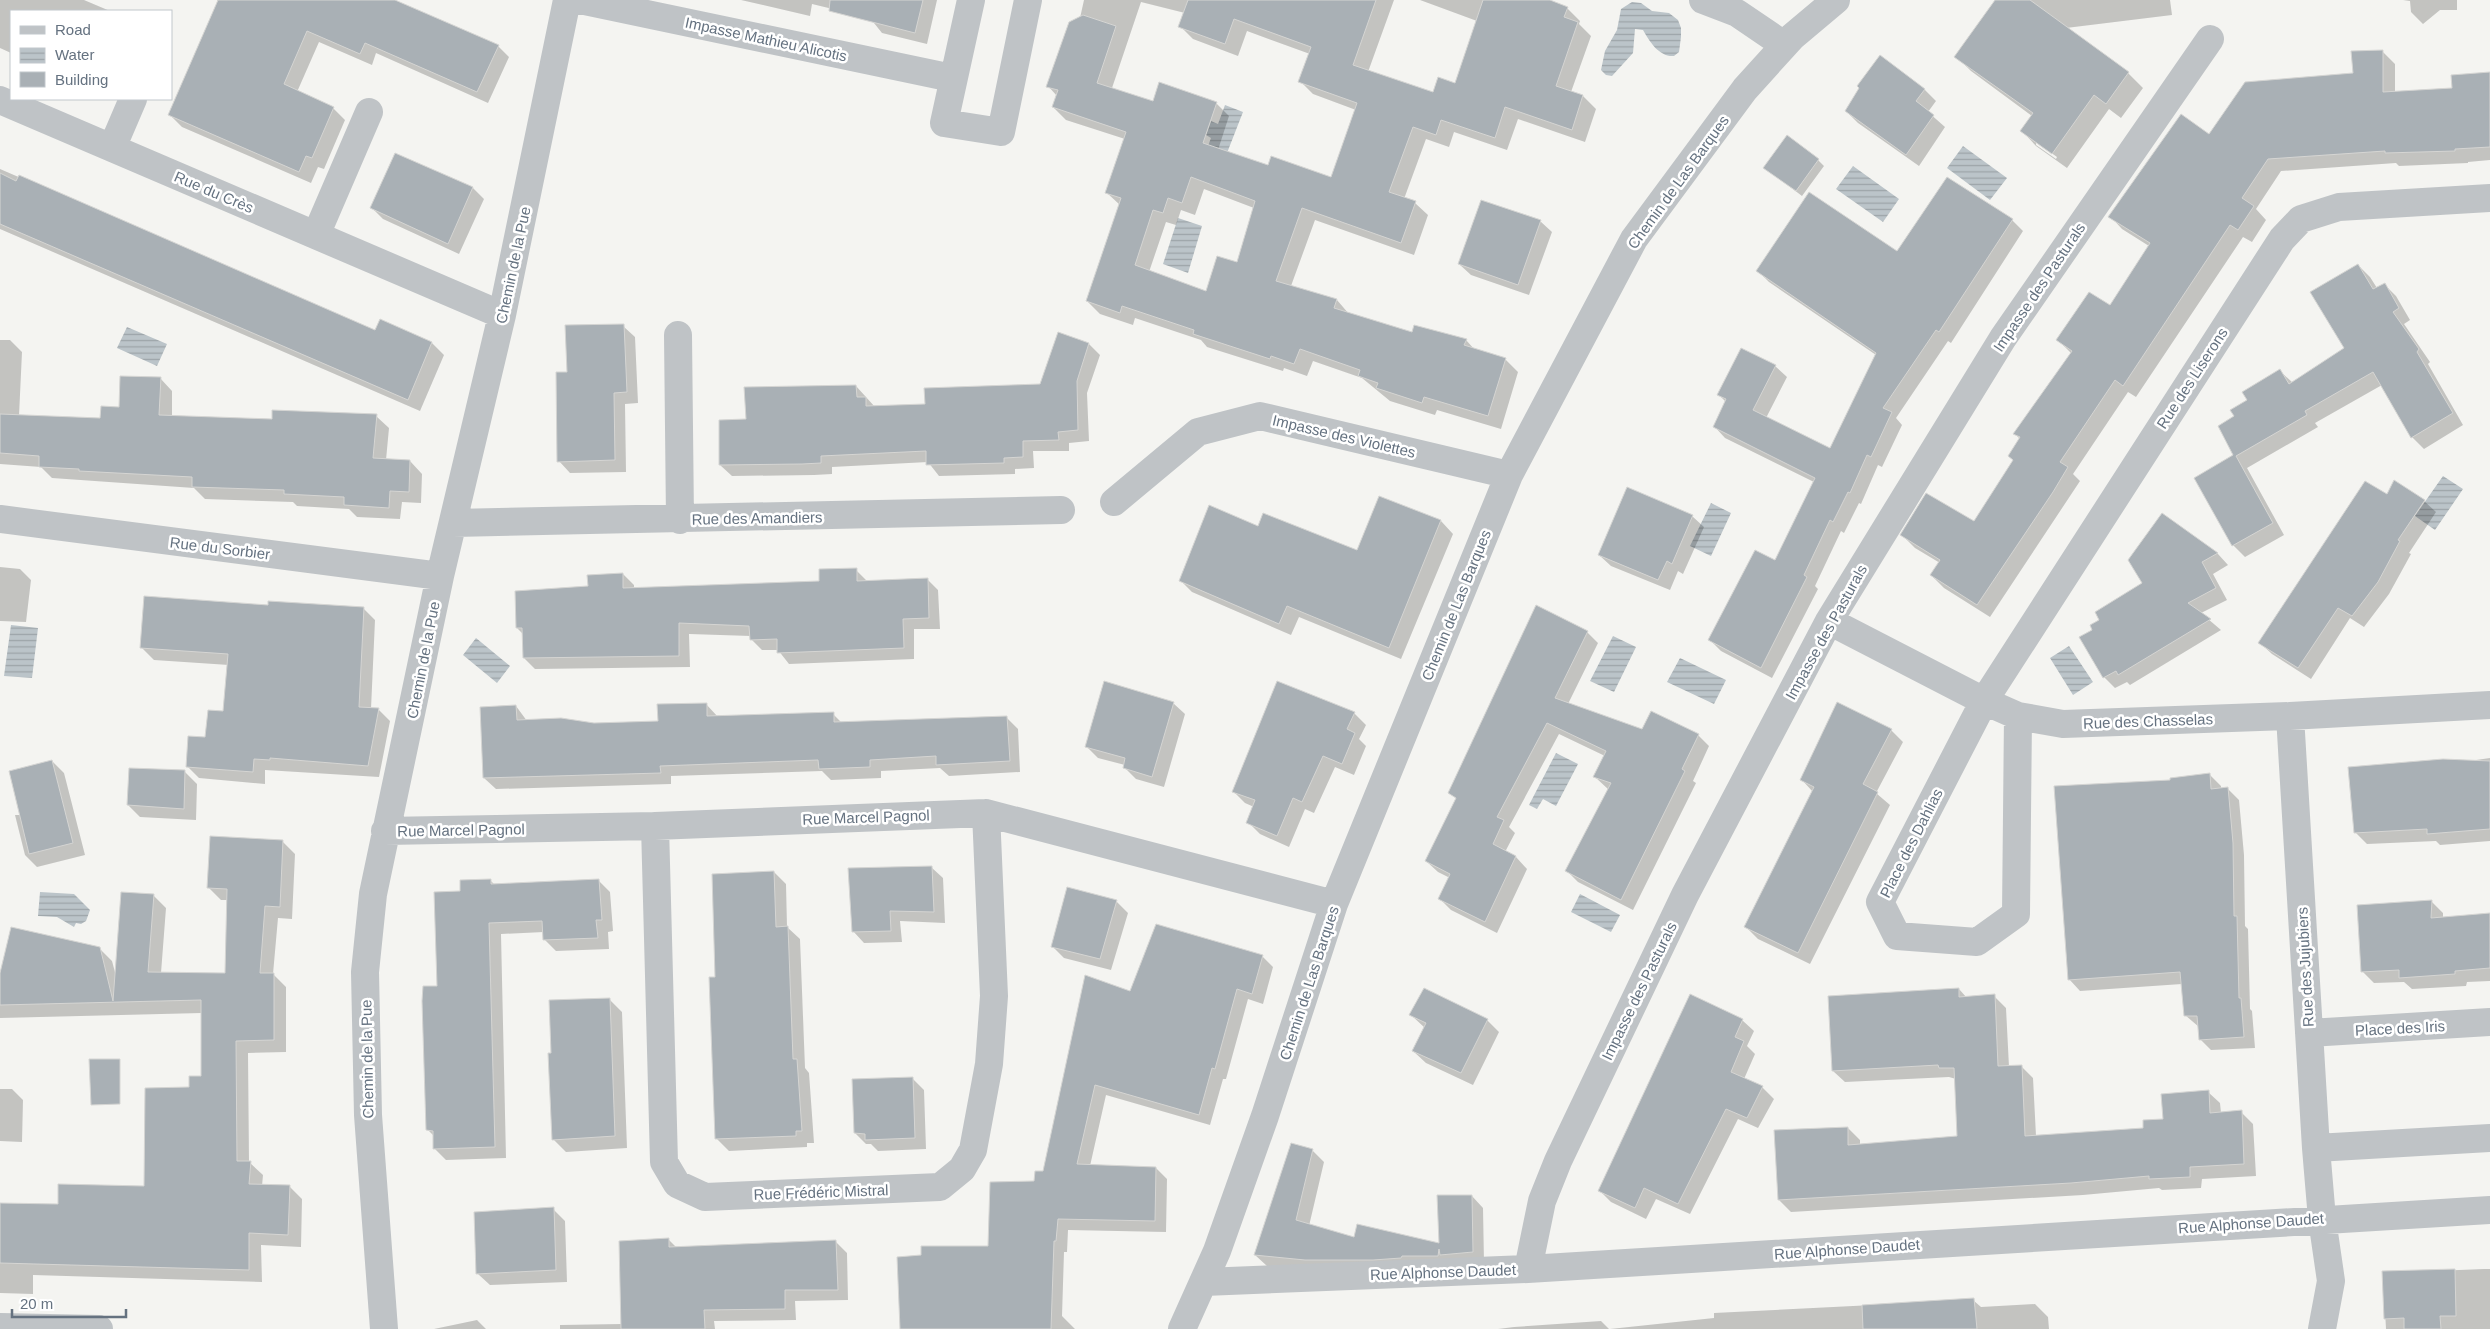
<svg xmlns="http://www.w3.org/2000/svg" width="2490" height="1329" font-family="Arial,sans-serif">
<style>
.water{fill:url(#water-rules)}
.shadow{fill:#0003;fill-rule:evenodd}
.building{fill:#a9b0b5;stroke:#d5d5d3;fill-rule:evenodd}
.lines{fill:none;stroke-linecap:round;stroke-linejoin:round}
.minor{stroke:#bfc3c6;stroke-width:28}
.labels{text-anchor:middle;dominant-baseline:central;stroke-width:5;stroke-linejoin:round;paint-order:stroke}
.street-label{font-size:15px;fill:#657280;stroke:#fff}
</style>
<defs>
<pattern id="water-rules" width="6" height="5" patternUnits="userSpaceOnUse" patternTransform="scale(1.25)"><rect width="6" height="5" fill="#bbc4c9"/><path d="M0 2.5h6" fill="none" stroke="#9ca4a8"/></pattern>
</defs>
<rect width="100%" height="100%" fill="#f4f4f1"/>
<!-- water -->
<path class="water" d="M1632,2L1641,3L1652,11L1669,13L1678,20L1681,28V37L1679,52L1674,56C1659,57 1650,42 1643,30L1635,29L1633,53L1612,76L1606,75L1601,70L1605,51L1617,30L1621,9Z
M1225,105L1243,112L1227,153L1208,146L1211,138L1206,135L1211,121L1218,124Z
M1963,146L2007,178L1990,200L1947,168Z
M1853,166L1899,199L1883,222L1836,189Z
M1178,218L1202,226L1188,273L1163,264Z
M127,327L167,344L157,366L117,348Z
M2443,476L2463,489L2435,530L2415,516Z
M1711,503L1731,513L1711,556L1690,546Z
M11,625L38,628L32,678L4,676Z
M1613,636L1636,647L1614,692L1590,681Z
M476,638L510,666L497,683L463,655Z
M2069,646L2093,682L2073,695L2050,658Z
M1680,658L1726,680L1714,704L1667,682Z
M1556,753L1578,764L1556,806L1543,799L1537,809L1529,805Z
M40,892L74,894L90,910L86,921L81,924L76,923L74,927L57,917L38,916Z
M1580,894L1620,915L1611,932L1571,912Z"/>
<!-- shadow -->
<path class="shadow" d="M0,0H84L110,11H11V53L0,48Z
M217,0H392L498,46L509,57L488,103L376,53L372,65L319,42L297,92L333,108L345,120L324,169L318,167L311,183L182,127L170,115L223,7Z
M741,0H937L927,44L882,33L870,18L812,4L810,16Z
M1084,0H1394L1368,72L1434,94L1455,85L1477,21L1420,0H1548L1567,8L1580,21L1579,24L1591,36L1571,92L1583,96L1596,109L1585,142L1518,119L1507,150L1454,132L1449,147L1426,139L1404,199L1415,203L1428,215L1414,255L1315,220L1291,286L1337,300L1349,314L1413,334L1466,340L1475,350L1505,359L1518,372L1501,429L1437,410L1435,415L1390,401L1362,378L1313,361L1307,376L1284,368L1283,371L1207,347L1201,340L1135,318L1133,325L1100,314L1087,301L1120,205L1107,193L1125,139L1066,120L1053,107L1057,96L1048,86L1080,18ZM1141,2L1185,13L1180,26L1193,39L1238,56L1247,31L1310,54L1300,81L1313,94L1356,110L1332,178L1269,166L1218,150L1229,116L1216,103L1154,102L1112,88ZM1204,189L1254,208L1238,264L1207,293L1149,272L1166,222L1176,225L1181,210L1195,215Z
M1997,0H2170L2172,15L2066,28L2128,73L2143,88L2121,118L2109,109L2067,168L2036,146L2022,131L2032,116L1971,71L1956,56ZM2036,142L2057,157L2056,159L2036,145Z
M2403,0H2457V10H2440L2423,24L2411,12L2410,1Z
M2382,51L2395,64V93L2453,89L2490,74V160L2468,162V163L2399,166L2396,163L2281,171L2256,209L2266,220L2252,242L2243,237L2136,397L2128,392L2073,474L2080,481L1990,617L1944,588L1931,575L1940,563L1915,548L1902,535L1975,523L2014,461L2020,439L2015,434L2071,353L2058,340L2110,307L2149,246L2122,229L2110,216L2209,136L2354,74Z
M1880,57L1925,90L1936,101L1928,112L1945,127L1919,166L1858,123L1846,111Z
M1818,160L1824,166L1802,196L1765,168Z
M0,169L376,331L381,320L432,343L444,355L420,411L0,229Z
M473,188L484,199L459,254L383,219L372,208Z
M2012,220L2023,231L1951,343L1948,341L1896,418L1902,425L1882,467L1878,465L1861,504L1859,503L1844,533L1841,531L1815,586L1818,589L1772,678L1721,651L1710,640L1776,562L1814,482L1725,438L1714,426L1726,402L1719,395L1775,366L1787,377L1766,418L1830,450L1876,355L1769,282L1758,271L1897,253Z
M1540,221L1552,232L1529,295L1471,275L1459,264Z
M2358,265L2370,277L2377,288L2385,285L2396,296L2410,320L2404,324L2430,362L2428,364L2463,425L2424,449L2412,437L2382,385L2315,423L2318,427L2247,468L2284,535L2245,557L2233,545L2236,416L2249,400L2280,371L2293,383L2345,349Z
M623,326L635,337L638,403L625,404L626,472L570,473L559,461L568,373Z
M0,340H10L22,352L19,416L101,419L160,378L172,391V417L273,421L376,416L389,428L386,460L410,461L422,474L421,503L402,502L400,519L357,517L349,509L297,506L293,502L205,499L194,488L52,478L41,467L0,464Z
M1089,344L1100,355L1087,393L1089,441L1069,443V451H1033L1034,468L1015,469V474L939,476L928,462L832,467V474L814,475L732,476L720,465L747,420L856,386L875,407L927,405L1041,385Z
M2387,496L2424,501L2436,512L2409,553L2411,554L2389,594L2364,627L2350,618L2311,679L2272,654L2260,643Z
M1380,498L1441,521L1453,534L1401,659L1299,617L1291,635L1192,592L1180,580L1259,528L1357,552Z
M2162,515L2218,554L2228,565L2213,574L2227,600L2201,613L2221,630L2130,685L2127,682L2115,688L2104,677L2094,630L2101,620L2144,584Z
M1692,516L1704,527L1683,574L1678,571L1670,590L1611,566L1599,555Z
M0,567L20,569L31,580L26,622L0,621Z
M856,570L867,581L927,579L938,590L940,629H914V659L789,664L778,650H762L751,639V636L689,634L690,667L535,669L524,658L523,634L517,628L589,588L623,574L634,585V589L820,582Z
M269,606L363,608L375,620L371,709H378L390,721L379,777L265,770V784L199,778L187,766L224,712L229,665L154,660L142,648Z
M1587,632L1598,643L1568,704L1643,731L1698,735L1709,746L1693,781L1696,783L1633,910L1578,882L1567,871L1609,790L1595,777L1605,756L1559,734L1509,827L1515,833L1505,852L1516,857L1527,869L1497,933L1451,910L1440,899L1450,878L1438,872L1426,861L1457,799L1450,792Z
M1173,703L1185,714L1164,787L1136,779L1124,767L1125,765L1098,758L1086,746Z
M706,704L718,717L833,714L842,723L1006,717L1018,729L1020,772L949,776L940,768L881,771V778L831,780L822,771L671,776V784L496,789L484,778L516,706L527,721L594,724L660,722Z
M1354,713L1366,725L1359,739L1366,746L1354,775L1335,767L1314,813L1305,809L1289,847L1260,834L1248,822L1254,807L1245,803L1233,791Z
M1891,730L1903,742L1876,793L1890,805L1810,964L1758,939L1746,927L1813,792L1802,780Z
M2490,758V841L2440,845L2436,841L2367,844L2355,832L2476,762V760Z
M52,761L64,773L85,855L37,867L25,855L15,815H21Z
M185,772L197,784L196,820L140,817L128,805Z
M2209,774L2221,786V789H2228L2239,800L2244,855L2245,926L2248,929L2250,1009L2252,1011L2255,1048L2211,1050L2200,1039L2199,1027L2185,1015L2182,984L2080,991L2069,979L2172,781Z
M282,841L295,854L292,919L278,918L273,974L286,987V1052L248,1053L249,1162L263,1175L262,1186L290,1187L302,1199L301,1247L261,1245L262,1282L33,1275V1294L0,1293V1204L59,1206L145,1187L190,1089L202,1077V1013L0,1018V979L99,948L112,961L116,976L153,895L166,908L161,973L227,974L228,900H221L208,887Z
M931,867L943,878L945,923L900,921L902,942L864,943L853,931Z
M774,872L786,884L787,927L800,939L805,1068L809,1073L814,1143H807V1147L729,1151L717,1139L716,978Z
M490,880L495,885L598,880L610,892L613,931L608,932L609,949L556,951L544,939V932L501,934L506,1158L446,1160L435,1149L434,1136L428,1130L438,987L461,893Z
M1116,901L1128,913L1111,970L1064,958L1052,946Z
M2431,901L2443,913V918L2490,915V981L2467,982L2466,986L2412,989L2404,982L2374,983L2362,971Z
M1262,956L1273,967L1263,1004L1248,999L1226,1079H1223L1210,1125L1106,1095L1090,1166L1156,1168L1167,1179L1166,1232L1068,1230L1067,1252H1064L1062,1316L1075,1329H901L989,1247L1044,1173L1131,992Z
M1959,989L1967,998L1994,996L2006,1008L2009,1067L2021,1066L2033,1078L2036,1136L2144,1129L2164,1120L2208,1092L2220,1103L2221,1113L2241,1112L2253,1124L2256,1176L2202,1179L2201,1188L2162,1190L2159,1188L2083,1195L1791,1212L1779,1200L1848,1128L1860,1140V1145L1959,1137L1956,1079L1949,1077L1845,1082L1833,1071Z
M610,1000L622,1012L627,1148L566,1152L553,1139L552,1054Z
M1411,1015L1487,1020L1499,1032L1473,1085L1426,1063L1413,1051L1425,1028Z
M1742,1020L1754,1031L1747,1046L1755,1054L1744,1079L1762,1087L1774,1099L1758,1128L1738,1119L1690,1214L1656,1199L1646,1219L1611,1202L1600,1191Z
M912,1078L924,1090L926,1149L878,1151L871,1144H866L855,1133Z
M0,1089H12L23,1100L22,1142L0,1141Z
M1312,1150L1324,1162L1309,1226L1355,1239L1440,1244L1472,1196L1483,1208L1484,1263L1267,1266L1255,1255Z
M553,1209L565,1221L567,1282L490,1285L478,1274Z
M669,1240L677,1248L836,1242L847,1253L848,1300L795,1301L796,1320L714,1321L715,1329H560V1325L622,1324Z
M2484,1269H2490V1329H2386L2383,1273Z
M1973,1300L1981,1307L2035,1304L2048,1317L2049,1329H1610L1714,1318V1313Z
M477,1320L486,1329H434Z
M1601,1321L1609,1329H1498L1514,1327Z"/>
<!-- building -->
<path class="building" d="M218,0H395L499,45L477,92L365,43L360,54L307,31L284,84L334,107L312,158L306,156L299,172L168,115Z
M830,0H923L915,33L829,11Z
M1188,0H1376L1353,65L1433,92L1438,77L1455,83L1483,0H1550L1568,7L1564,17L1578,22L1556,86L1583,95L1572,130L1505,107L1495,138L1441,120L1436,135L1413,127L1389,192L1416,201L1401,243L1302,208L1276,281L1337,299L1334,308L1412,332L1414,325L1467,339L1464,345L1506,358L1488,416L1424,397L1422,403L1376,388L1378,383L1358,376L1360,370L1300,349L1294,364L1271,356L1270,359L1193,334L1194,330L1122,306L1120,313L1086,301L1121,198L1105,193L1126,132L1052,107L1058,90L1046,87L1069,22L1083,15L1116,26L1097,83L1153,101L1159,82L1217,102L1203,143L1268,165L1271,156L1331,177L1357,103L1298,82L1311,47L1234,19L1225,44L1178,27ZM1191,177L1255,201L1237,262L1217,256L1206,291L1135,265L1153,210L1163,213L1168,198L1182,203Z
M1995,0H2030L2129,72L2106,104L2094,95L2052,154L2020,131L2033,113L1954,57Z
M2383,50V92L2452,88L2451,75L2490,72V147L2455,149V151L2385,153V151L2268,159L2242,198L2254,206L2238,230L2230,225L2123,386L2115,380L2060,462L2068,467L2053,492L1977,605L1930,575L1940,560L1900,535L1926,493L1974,521L2013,460L2008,456L2020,437L2013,434L2072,351L2056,340L2089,292L2110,305L2150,243L2108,217L2181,114L2209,134L2245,82L2353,73L2351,51Z
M1880,55L1925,89L1916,101L1934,115L1906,155L1845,111L1859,88L1857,86Z
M1787,135L1819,159L1796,191L1763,168Z
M395,153L473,187L448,244L370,208Z
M0,173L16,181L19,175L375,330L380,319L432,342L408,400L0,224Z
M1947,177L2013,219L1939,332L1936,330L1883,408L1892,412L1871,457L1867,455L1850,493L1848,492L1833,522L1830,520L1804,575L1807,577L1761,668L1708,640L1755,550L1775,560L1815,478L1713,427L1726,399L1717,395L1741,348L1776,365L1753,410L1830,448L1876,353L1756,271L1809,192L1897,251Z
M1481,200L1541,220L1518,285L1458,264Z
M2358,264L2373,289L2385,283L2399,308L2393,312L2419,349L2417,352L2453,413L2411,438L2373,372L2305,411L2307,415L2236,456L2273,523L2232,546L2194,478L2233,455L2218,426L2234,416L2230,410L2247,400L2242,392L2280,369L2289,384L2344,348L2310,292Z
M624,324L627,392L614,393L615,460L557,462L556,372H567L565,325Z
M1058,332L1089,343L1077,381L1078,430L1058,432L1059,440L1023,441V457L1004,458V463L926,465V451L821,456V463L802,464L719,465V420L746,419L744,387L856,385L857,397H866V406L925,404L924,388L1040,384Z
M120,376L161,377L159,415L272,419V410L377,414L373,458L410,460L409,492L390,491L389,508L344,505V497L284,494V490L192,487V477L79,471V469L39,467V456L0,453V414L100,418L101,406L119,407Z
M2394,480L2425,500L2398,540L2400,541L2378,582L2352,616L2338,608L2298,668L2258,643L2365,481L2387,494Z
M1627,487L1693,515L1672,564L1667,561L1658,580L1598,555Z
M1379,496L1441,520L1389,648L1287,606L1279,624L1179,581L1209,505L1258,526L1263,513L1357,550Z
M2162,513L2218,553L2202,562L2216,588L2188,603L2211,619L2118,675L2116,671L2103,678L2079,637L2092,630L2090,625L2099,620L2095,612L2142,583L2128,560Z
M857,568V581L928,578L929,618L903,619L904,648L777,653V639L750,640L749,626L679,623V656L523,658L522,628H516L515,591L588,586L587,575L623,573V588L819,581V569Z
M144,596L268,605V601L364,607L359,707L379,708L368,766L270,758V760L254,759L253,772L186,767L188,736L205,737L208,710L223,711L228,654L140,648Z
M1536,605L1588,631L1555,698L1642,729L1651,711L1699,734L1682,769L1685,771L1621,900L1565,871L1611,783L1593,777L1606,751L1547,723L1497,817L1504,820L1493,844L1516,856L1485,922L1438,899L1450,874L1425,861L1456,798L1448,793Z
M1104,681L1174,702L1152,777L1123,768L1125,758L1085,747Z
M1277,681L1355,712L1347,729L1355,733L1342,764L1323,756L1302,802L1293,798L1277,836L1246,823L1255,800L1232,792Z
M1837,702L1892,729L1863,784L1878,792L1798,953L1744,927L1814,787L1800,780Z
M707,703V716L834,712V722L1007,716L1010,761L936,765V756L870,760V767L819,769L818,760L660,766L661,773L483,778L480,707L516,705L517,720L561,718L594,723L658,721L657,704Z
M2443,759L2490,761V829L2427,834V829L2354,833L2348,767Z
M52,760L73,843L29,854L9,771Z
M129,768L185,770L184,809L127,805Z
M2210,773L2211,789L2228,787L2233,843L2234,916H2237L2239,998H2241L2244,1037L2199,1040L2197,1016H2184L2180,972L2068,980L2054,786L2170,780V778Z
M210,836L283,840L280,907L265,906L260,973H274V1040L236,1041L237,1161H251L249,1184L290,1185L288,1235L249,1233V1270L0,1263V1203L58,1204V1184L144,1186L145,1088L189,1087V1076H201V1000L0,1005V973L11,927L100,947L113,1001L121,892L154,894L148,972L225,973L227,889L207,888Z
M932,866L934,912L890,911L891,931L852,932L848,868Z
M774,871L776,927L788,926L793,1059H797L802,1131H796V1136L715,1139L709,977H715L712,874Z
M491,879V884L599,879L602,920H596L598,938L543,940L542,921L489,923L495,1147L433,1149V1131L426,1130L422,1001L423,986H437L434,892L460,891V880Z
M1067,887L1117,900L1100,959L1051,947Z
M2432,900L2431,918L2490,913V968L2455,971V974L2399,978V970L2361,972L2357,905Z
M1156,924L1263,955L1252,994L1237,989L1215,1069L1212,1068L1199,1115L1095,1085L1077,1164L1156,1167L1155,1221L1058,1219L1056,1241H1054L1051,1329H900L897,1257L921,1255V1246H988L990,1182L1034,1181L1035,1171H1043L1085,975L1130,991Z
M1424,988L1488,1019L1461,1073L1412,1051L1426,1023L1409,1015Z
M1959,988V997L1995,994L1998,1066L2022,1065L2025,1136L2143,1128V1120L2163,1119L2161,1094L2209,1090L2210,1113L2242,1110L2244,1164L2190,1167V1177L2149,1179V1176L2071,1183L1778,1200L1774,1130L1848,1127V1145L1957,1136L1954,1068H1939L1938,1065L1832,1071L1828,996Z
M1690,994L1743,1019L1735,1037L1744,1041L1731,1072L1763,1086L1747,1118L1726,1109L1678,1204L1644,1188L1635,1208L1598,1191Z
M610,998L615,1136L552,1140L548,1053H551L549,1000Z
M89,1059H120V1104L91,1105Z
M913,1077L915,1138L865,1140V1134L854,1133L852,1079Z
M1291,1143L1313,1149L1296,1220L1354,1237L1357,1224L1439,1243L1437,1195H1472L1473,1252L1440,1255L1439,1249L1438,1256H1402L1401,1258L1373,1260H1305L1254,1255Z
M554,1207L556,1270L476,1274L474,1212Z
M669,1238V1247L836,1240L838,1290H785V1309L704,1310L705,1329H621L619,1241Z
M2455,1269L2456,1316H2440L2441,1329H2404V1318L2384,1319L2382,1271Z
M1974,1298L1977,1329H1863L1862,1305Z"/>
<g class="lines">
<!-- minor -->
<path class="minor" d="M580,0L952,78
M971,0L944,123L1001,132L1028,0
M1703,0L1737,13L1784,45
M0,100L502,315
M112,148L133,99
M316,235L369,112
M678,335L680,520
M1114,502L1198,432L1260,416L1509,475
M0,519L440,576
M453,523L1061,510
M1829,621L1984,701L2018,716L2063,724L2290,716L2490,705
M2018,716L2016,914L1977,942L1897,936L1880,902L1984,701L2282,239L2301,219L2339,207L2490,198
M2290,716L2316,1148L2322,1219L2331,1281L2322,1329
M655,826L664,1162L677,1184L705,1197L940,1187L962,1169L973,1150L989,1064L994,996L986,813
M385,831L655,826L986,813L1334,904
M2309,1033L2490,1022
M2316,1148L2490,1138
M1528,1269L1542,1201L1558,1161L1685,895L1829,621L2003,338L2210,39
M1204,1282L1528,1269L2490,1210
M0,1327L99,1329
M384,1329L368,1115L365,972L373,894L440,576L502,315L567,0
M1182,1329L1217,1251L1265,1116L1334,904L1509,475L1634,239L1745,89L1792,37L1836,0"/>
</g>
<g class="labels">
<!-- street labels -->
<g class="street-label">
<text transform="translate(766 39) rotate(12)">Impasse Mathieu Alicotis</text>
<text transform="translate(1678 182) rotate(-54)">Chemin de Las Barques</text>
<text transform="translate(214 192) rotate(23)">Rue du Crès</text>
<text transform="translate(513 265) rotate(-78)">Chemin de la Pue</text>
<text transform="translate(2039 287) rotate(-56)">Impasse des Pasturals</text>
<text transform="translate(2192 378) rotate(-57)">Rue des Liserons</text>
<text transform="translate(1344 436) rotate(13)">Impasse des Violettes</text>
<text transform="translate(757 518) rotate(-1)">Rue des Amandiers</text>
<text transform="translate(220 548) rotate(7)">Rue du Sorbier</text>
<text transform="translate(1456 605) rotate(-68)">Chemin de Las Barques</text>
<text transform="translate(1826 632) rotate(-61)">Impasse des Pasturals</text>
<text transform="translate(423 660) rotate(-79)">Chemin de la Pue</text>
<text transform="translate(2148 721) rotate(-2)">Rue des Chasselas</text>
<text transform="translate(866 817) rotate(-2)">Rue Marcel Pagnol</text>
<text transform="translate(461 830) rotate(-1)">Rue Marcel Pagnol</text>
<text transform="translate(1911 843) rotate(-63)">Place des Dahlias</text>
<text transform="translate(2305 967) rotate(-93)">Rue des Jujubiers</text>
<text transform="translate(1309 983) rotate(-72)">Chemin de Las Barques</text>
<text transform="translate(1639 991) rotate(-64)">Impasse des Pasturals</text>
<text transform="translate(2400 1028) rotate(-3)">Place des Iris</text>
<text transform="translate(367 1059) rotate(-91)">Chemin de la Pue</text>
<text transform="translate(821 1192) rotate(-2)">Rue Frédéric Mistral</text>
<text transform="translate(2251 1223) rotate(-4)">Rue Alphonse Daudet</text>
<text transform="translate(1847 1249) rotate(-4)">Rue Alphonse Daudet</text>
<text transform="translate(1443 1272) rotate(-2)">Rue Alphonse Daudet</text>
</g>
</g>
<!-- legend -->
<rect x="10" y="10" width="162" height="90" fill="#ffffff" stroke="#c1c7cc"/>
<rect x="20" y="26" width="25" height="8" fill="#bfc3c6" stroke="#c1c7cc"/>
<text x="55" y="35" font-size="15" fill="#657280">Road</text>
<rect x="20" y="48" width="25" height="15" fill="url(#water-rules)" stroke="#c1c7cc"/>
<text x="55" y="60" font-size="15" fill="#657280">Water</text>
<rect x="20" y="72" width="25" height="15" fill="#a9b0b5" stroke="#c1c7cc"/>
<text x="55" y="85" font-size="15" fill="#657280">Building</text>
<!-- scale -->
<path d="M12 1309v8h114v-8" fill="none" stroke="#657280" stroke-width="2.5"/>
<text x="20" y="1309" font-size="15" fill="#657280" stroke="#ffffff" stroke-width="4" paint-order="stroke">20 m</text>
</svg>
